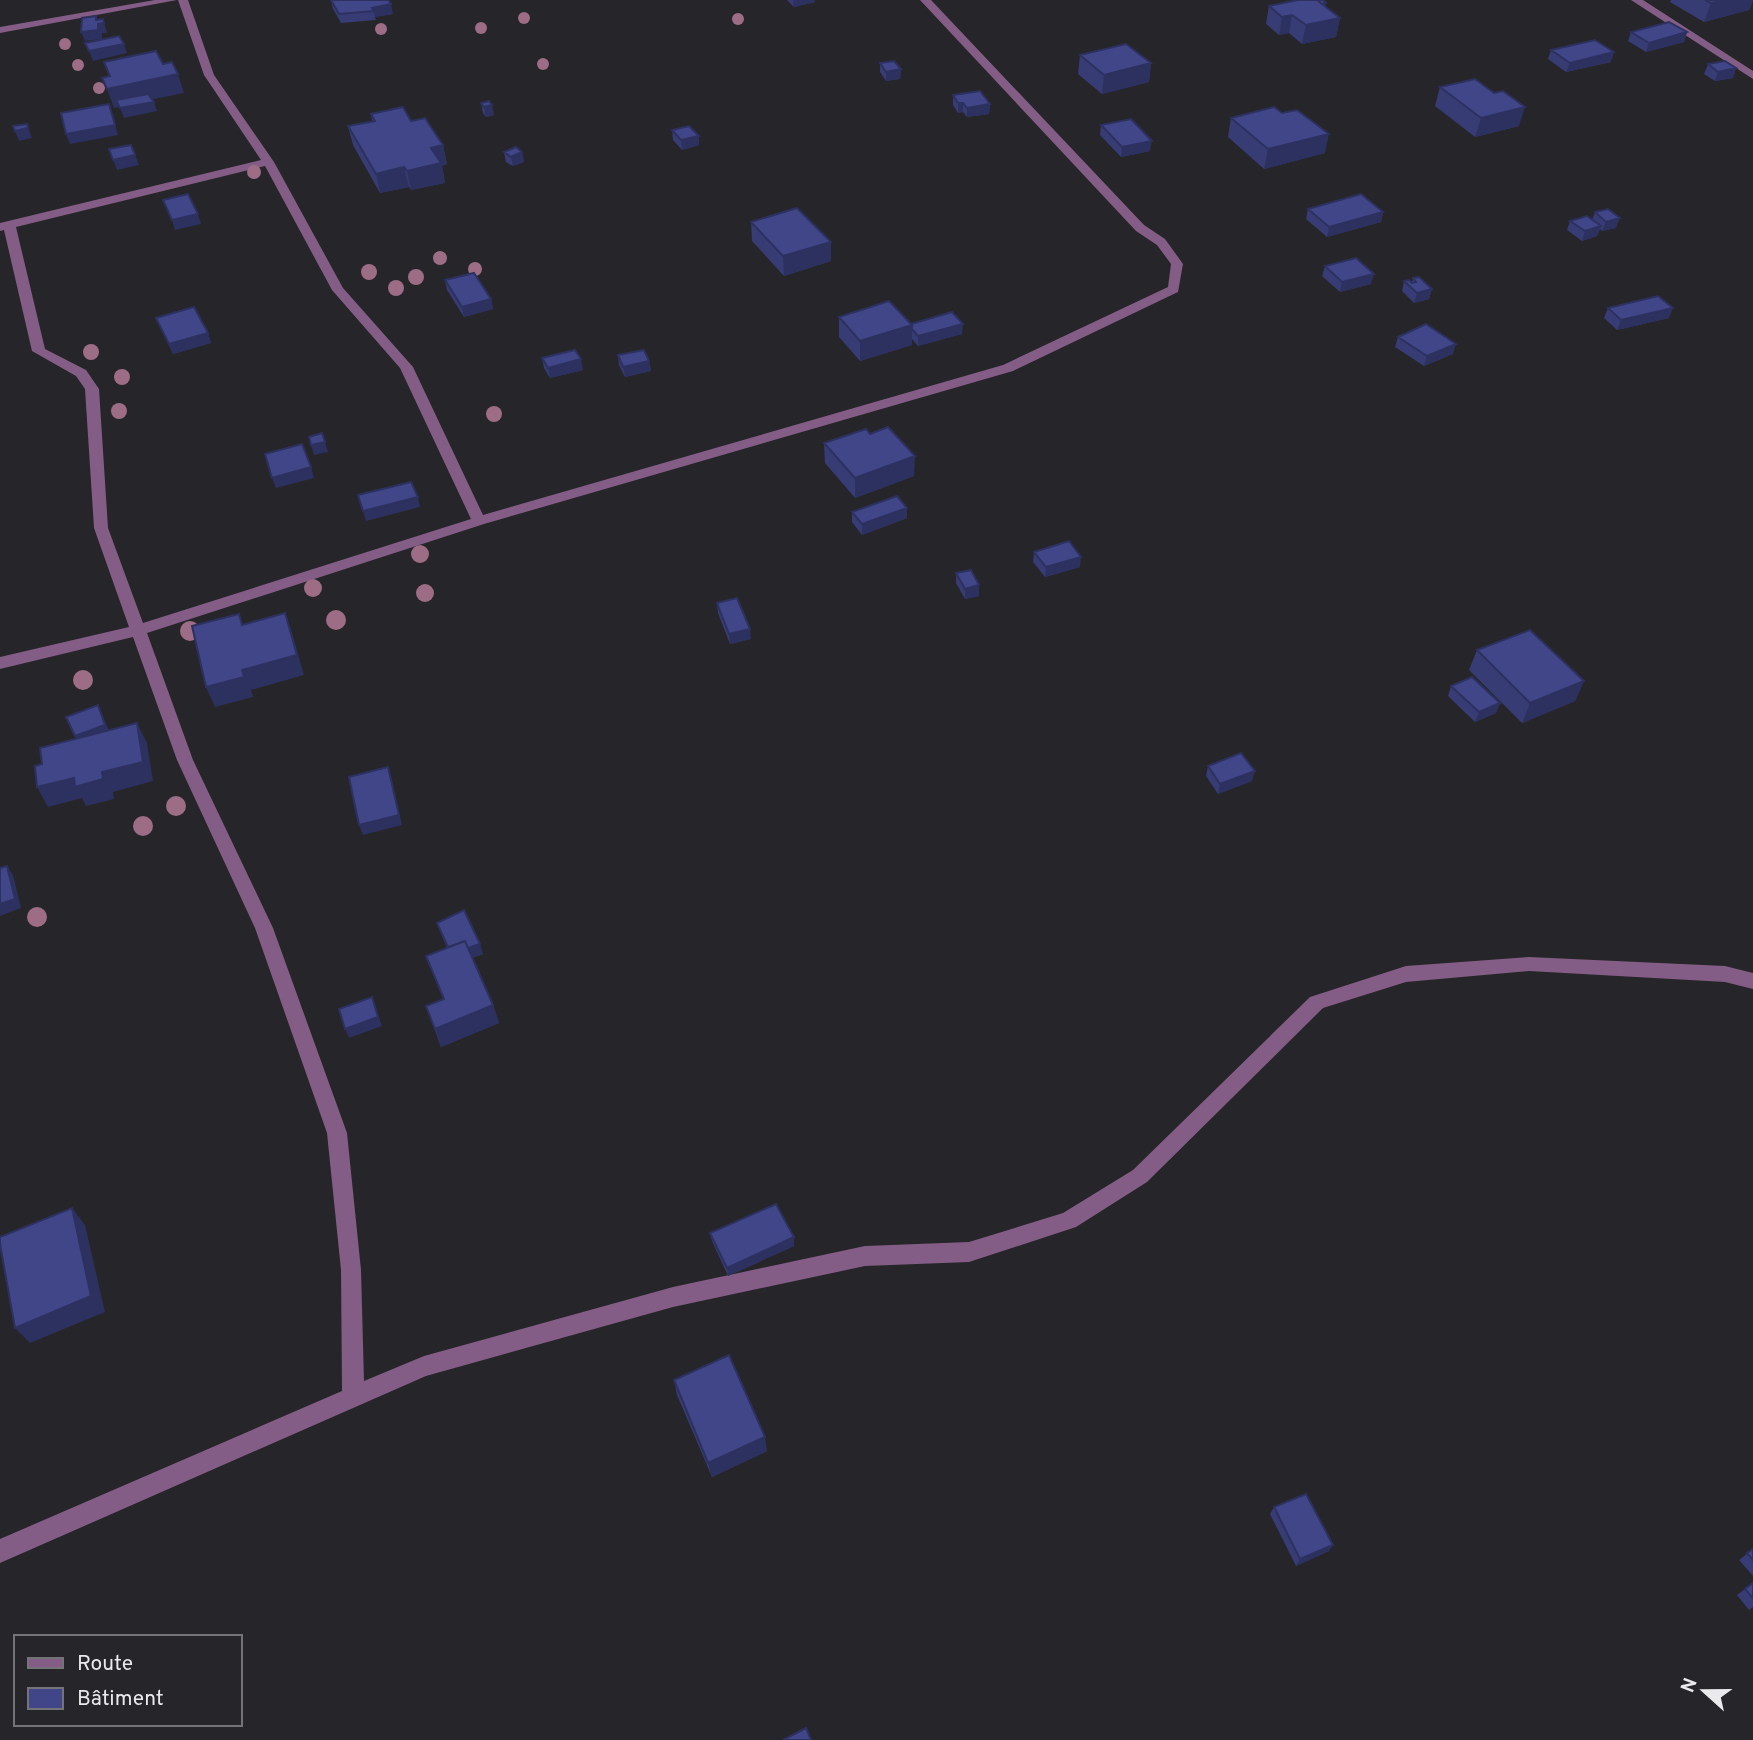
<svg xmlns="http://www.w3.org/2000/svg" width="1753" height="1740" font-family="Overpass,sans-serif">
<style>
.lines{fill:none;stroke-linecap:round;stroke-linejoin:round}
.minor{fill:#835d85;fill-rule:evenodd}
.tree{fill:#9c6d85}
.wall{fill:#373c75}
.shaded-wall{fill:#2d315f}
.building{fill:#404688;stroke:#2d315f;stroke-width:2}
</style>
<rect width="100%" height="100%" fill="#262529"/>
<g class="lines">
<!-- minor -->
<path class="minor" d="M155,0H177L0,33V27Z
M178,0H188L214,75L274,162L343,288L413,367L483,515L1003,365L1168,287L1171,264L1157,245L1136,231L920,0H931L1144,225L1165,239L1183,264L1178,292L1013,371L484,524L147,633L193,760L273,928L347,1133L361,1270L364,1381L424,1356L673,1287L865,1246L969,1242L1063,1213L1133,1170L1310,997L1406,966L1529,957L1725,966L1753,973V989L1725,982L1529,971L1406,982L1323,1008L1147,1182L1076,1227L969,1262L865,1266L673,1307L426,1376L0,1563V1539L342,1391L341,1270L327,1133L255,928L177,760L133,637L0,669V657L129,627L94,528L85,389L76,376L32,351L4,230L0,231V223L261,160L204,75ZM265,166L332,290L400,368L471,519L143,623L108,528L99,389L86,370L45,349L16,227Z
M1631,0H1643L1753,71V79Z"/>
</g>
<!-- trees -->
<g class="tree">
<circle cx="524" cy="18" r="6"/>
<circle cx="738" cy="19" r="6"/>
<circle cx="481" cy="28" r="6"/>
<circle cx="381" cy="29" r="6"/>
<circle cx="65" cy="44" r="6"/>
<circle cx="543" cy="64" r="6"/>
<circle cx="78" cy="65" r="6"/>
<circle cx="99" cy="88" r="6"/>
<circle cx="254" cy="172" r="7"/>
<circle cx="440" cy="258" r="7"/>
<circle cx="475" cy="269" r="7"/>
<circle cx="369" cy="272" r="8"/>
<circle cx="416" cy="277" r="8"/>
<circle cx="396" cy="288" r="8"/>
<circle cx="91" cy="352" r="8"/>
<circle cx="122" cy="377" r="8"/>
<circle cx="119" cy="411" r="8"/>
<circle cx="494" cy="414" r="8"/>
<circle cx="420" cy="554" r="9"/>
<circle cx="313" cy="588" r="9"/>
<circle cx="425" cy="593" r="9"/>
<circle cx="336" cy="620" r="10"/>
<circle cx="190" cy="631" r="10"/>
<circle cx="83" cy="680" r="10"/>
<circle cx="176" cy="806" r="10"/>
<circle cx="143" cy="826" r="10"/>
<circle cx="37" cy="917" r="10"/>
</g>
<!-- wall -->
<path class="wall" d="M331,0L393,14L375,17L376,20L341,23L333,9Z
M787,0H814L815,2L794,7Z
M1292,0H1323L1326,7L1340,18L1336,37L1302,44L1289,33L1279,35L1266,24L1269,6L1293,1Z
M1671,0H1753L1749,10L1704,22L1670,2Z
M1631,32H1687L1684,42L1646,52L1628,41Z
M1551,50L1611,62L1566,72L1548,59Z
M1080,55L1151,63L1149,82L1102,94L1078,74Z
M880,63L901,69L900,79L886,81L880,72Z
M1708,64L1736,68L1733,78L1715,81L1704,74Z
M1440,87L1519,126L1475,137L1435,106Z
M953,95L990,104L989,114L967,117L963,112L958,113L953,105Z
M481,103L494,115L486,117L483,113Z
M371,114L411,121L443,145L447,164L442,166L445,183L411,190L409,187L380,193L353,145L348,126L372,121Z
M1231,118L1325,153L1264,169L1228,137Z
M1101,125L1150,151L1121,157L1100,135Z
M672,130L699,136V145L682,150L673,140Z
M504,152H522L524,162L513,166L506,162Z
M1308,209L1383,212L1381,222L1327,237L1306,219Z
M1595,212L1616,228L1602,231L1600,229L1597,236L1582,241L1567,230L1570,221L1592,220Z
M751,222L831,261L784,276L752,241Z
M1325,266L1371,284L1340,292L1322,276Z
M1413,278L1432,289L1429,299L1414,303L1402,291L1404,281L1412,282Z
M445,280L491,299L493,309L464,317L447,290Z
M1608,308L1669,318L1617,330L1604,318Z
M839,317L962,334L918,346L912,339V345L860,361L839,337Z
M156,318L208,333L211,343L173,354Z
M1398,337L1453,354L1424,366L1395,347Z
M618,355L649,361L651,371L625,377L619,365Z
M542,358L583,370L550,378L544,368Z
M870,434L914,476L855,498L825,463L824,443Z
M852,512L907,518L862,535L852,522Z
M1034,552L1080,567L1045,577L1033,562Z
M956,573L979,585V596L965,599L956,583Z
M717,603L751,639L730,644L718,613Z
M1477,650L1584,681L1575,701L1522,723L1469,670Z
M1451,686L1500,703L1496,713L1475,722L1448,696Z
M1208,766L1252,781L1218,794L1206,776Z
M437,923L483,954L472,958L493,1005L499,1023L441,1047L426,1006L443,999L426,956L447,948Z
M710,1233L794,1246L728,1276L712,1241Z
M674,1380L767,1451L712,1477L677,1395Z
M1274,1507L1329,1551L1296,1566L1270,1514Z
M1753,1549V1576L1739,1560Z
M1753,1583V1607L1749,1610L1737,1595Z"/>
<!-- shaded-wall -->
<path class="shaded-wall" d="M793,0H814L815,2L794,7Z
M1724,0H1753L1749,10L1704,22L1711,3Z
M391,4L393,14L375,17L372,8Z
M1292,15L1289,33L1279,35L1282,17Z
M96,16L98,24L103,19L107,33H102V39L85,41L81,32L96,20Z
M1340,18L1336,37L1302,44L1306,25Z
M1687,32L1684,42L1646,52L1649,43Z
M124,44L127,53L93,61L89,51Z
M1614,52L1611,62L1566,72L1570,63Z
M1151,63L1149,82L1102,94L1104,75Z
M1736,68L1733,78L1715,81L1718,72Z
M901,69L900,79L886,81V72Z
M178,74L184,93L119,106L116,100L119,107L114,108L107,89Z
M154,102L157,111L124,118L120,108Z
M958,103H963V112L958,113Z
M109,104L118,135L70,144L66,134Z
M990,104L989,114L967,117V108Z
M492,105L494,115L486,117L484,107Z
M1525,107L1519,126L1475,137L1481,118Z
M27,124L32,138L19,141L15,131Z
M1329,134L1325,153L1264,169L1268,149Z
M699,136V145L682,150L681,140Z
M1152,141L1150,151L1121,157L1122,147Z
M443,145L447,164L442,166L445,183L411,190L407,171L431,148Z
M522,152L524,162L513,166L511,157Z
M135,155L139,165L117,170L113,160Z
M404,167L409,187L380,193L376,174Z
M1383,212L1381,222L1327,237L1329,227Z
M198,214L201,224L175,230L172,220Z
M1620,218L1616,228L1602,231L1606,222Z
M1601,226L1597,236L1582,241L1585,231Z
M831,242V261L784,276L783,256Z
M1374,274L1371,284L1340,292L1342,282Z
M1432,289L1429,299L1414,303L1417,293Z
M491,299L493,309L464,317L462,307Z
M1673,308L1669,318L1617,330L1621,320Z
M963,324L962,334L918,346V336Z
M912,325V345L860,361V341Z
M208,333L211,343L173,354L169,344Z
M1456,344L1453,354L1424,366L1427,356Z
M581,359L583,370L550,378L548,368Z
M649,361L651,371L625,377L623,367Z
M325,442L328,452L314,455L311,445Z
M915,456L914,476L855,498V478Z
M311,467L314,478L276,488L272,478Z
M418,497L420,507L366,521L363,511Z
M907,508V518L862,535V524Z
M1081,557L1080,567L1045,577L1046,567Z
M979,585V596L965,599V589Z
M285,613L292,633L304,675L251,690L253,697L215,707L206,687L242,670Z
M750,629L751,639L730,644L729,634Z
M1584,681L1575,701L1522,723L1530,703Z
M1500,703L1496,713L1475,722L1479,712Z
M98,705L111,735L80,746L75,736Z
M137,723L147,743L153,781L113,792L114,799L86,806L82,798L48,807L37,787L74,778L102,772Z
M388,767L402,825L363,835L359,825Z
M1255,771L1252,781L1218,794L1220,784Z
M7,866L13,875L21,908L0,916V904Z
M480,944L483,954L454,964L451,955Z
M372,997L382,1026L349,1038L345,1029Z
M493,1005L499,1023L441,1047L435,1029Z
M72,1208L85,1225L105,1312L30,1343L15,1328Z
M794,1237V1246L728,1276L727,1268Z
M765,1437L767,1451L712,1477L708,1463Z
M1333,1545L1329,1551L1296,1566L1300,1559Z"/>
<!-- building -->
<path class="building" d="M331,0H388L391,4L372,8L374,11L339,14Z
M1298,0H1317L1340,18L1306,25L1292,15L1282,17L1269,6Z
M1317,0H1323L1326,3L1322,4Z
M1705,0H1724L1711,3Z
M96,16V20L103,19L104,23L98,24V30L81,32L82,18Z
M1669,22L1687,32L1649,43L1631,32Z
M119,36L124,44L89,51L85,43Z
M1595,40L1614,52L1570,63L1551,50Z
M1126,44L1151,63L1104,75L1080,55Z
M156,51L163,64L172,62L178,74L107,89L102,78L110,76L104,62Z
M894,61L901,69L886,72L880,63Z
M1725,61L1736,68L1718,72L1708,64Z
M1475,79L1494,93L1503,91L1525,107L1481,118L1440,87Z
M980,91L990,104L967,108L963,103H958L953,95Z
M148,94L154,102L120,108L116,100Z
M489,101L492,105L484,107L481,103Z
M109,104L115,125L66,134L61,113Z
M403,107L411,121L425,118L443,145L431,148L441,163L407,171L404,167L376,174L348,126L375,121L371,114Z
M1274,107L1282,113L1297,110L1329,134L1268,149L1231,118Z
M1131,119L1152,141L1122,147L1101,125Z
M27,124L28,128L15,131L13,126Z
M689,126L699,136L681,140L672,130Z
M131,145L135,155L113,160L109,149Z
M516,147L522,152L511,157L504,152Z
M188,194L198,214L172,220L163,200Z
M1361,194L1383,212L1329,227L1308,209Z
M797,208L831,242L783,256L751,222Z
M1608,209L1620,218L1606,222L1595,212Z
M1587,216L1601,226L1585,231L1570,221Z
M1356,258L1374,274L1342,282L1325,266Z
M474,273L491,299L462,307L445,280Z
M1419,277L1432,289L1417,293L1404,281L1409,280L1412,283L1416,282L1413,278Z
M1658,296L1673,308L1621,320L1608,308Z
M889,301L912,325L860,341L839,317Z
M194,307L208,333L169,344L156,318Z
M952,312L963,324L918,336L912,329V325L911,324Z
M1426,324L1456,344L1427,356L1398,337Z
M575,350L581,359L548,368L542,358Z
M644,350L649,361L623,367L618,355Z
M888,427L915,456L855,478L824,443L866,429L870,434Z
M322,433L325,442L311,445L309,437Z
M302,444L311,467L272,478L265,454Z
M411,482L418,497L363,511L358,495Z
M897,496L907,508L862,524L852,512Z
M1069,541L1081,557L1046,567L1034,552Z
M971,570L979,585L965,589L956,573Z
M737,598L750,629L729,634L717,603Z
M285,613L297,655L242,670L244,677L206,687L192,626L239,614L242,625Z
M1530,630L1584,681L1530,703L1477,650Z
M1472,677L1500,703L1479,712L1451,686Z
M98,705L105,725L75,736L66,717Z
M137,723L143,762L102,772L103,779L75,787L74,778L37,787L35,766L42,764L40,748Z
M1241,753L1255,771L1220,784L1208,766Z
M388,767L399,815L359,825L349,777Z
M7,866L15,899L0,904V868Z
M464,910L480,944L468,948L465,941L448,947L437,923Z
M465,941L493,1005L435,1029L426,1006L444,999L426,956Z
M372,997L378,1017L345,1029L339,1009Z
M776,1204L794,1237L727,1268L710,1233Z
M72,1208L91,1296L15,1328L0,1244V1237Z
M729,1355L765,1437L708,1463L674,1380Z
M1306,1494L1333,1545L1300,1559L1274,1507Z
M1753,1549V1560L1747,1553Z
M1753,1583V1598L1745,1589Z
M806,1728L811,1740H783Z"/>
<!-- legend -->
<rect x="14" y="1635" width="228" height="91" fill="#262529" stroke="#747377" stroke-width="2"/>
<rect x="28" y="1658" width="35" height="10" fill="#835d85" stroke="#747377" stroke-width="2"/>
<text x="77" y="1670" font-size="21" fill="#eae9ec">Route</text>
<rect x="28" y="1688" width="35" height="21" fill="#404688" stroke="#747377" stroke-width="2"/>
<text x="77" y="1705" font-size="21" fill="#eae9ec">Bâtiment</text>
<!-- north arrow -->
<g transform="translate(1704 1691) rotate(291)" stroke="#262529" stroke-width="5" paint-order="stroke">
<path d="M0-5L12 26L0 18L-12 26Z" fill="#eae9ec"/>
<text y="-10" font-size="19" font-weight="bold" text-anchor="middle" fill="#eae9ec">N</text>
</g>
</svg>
